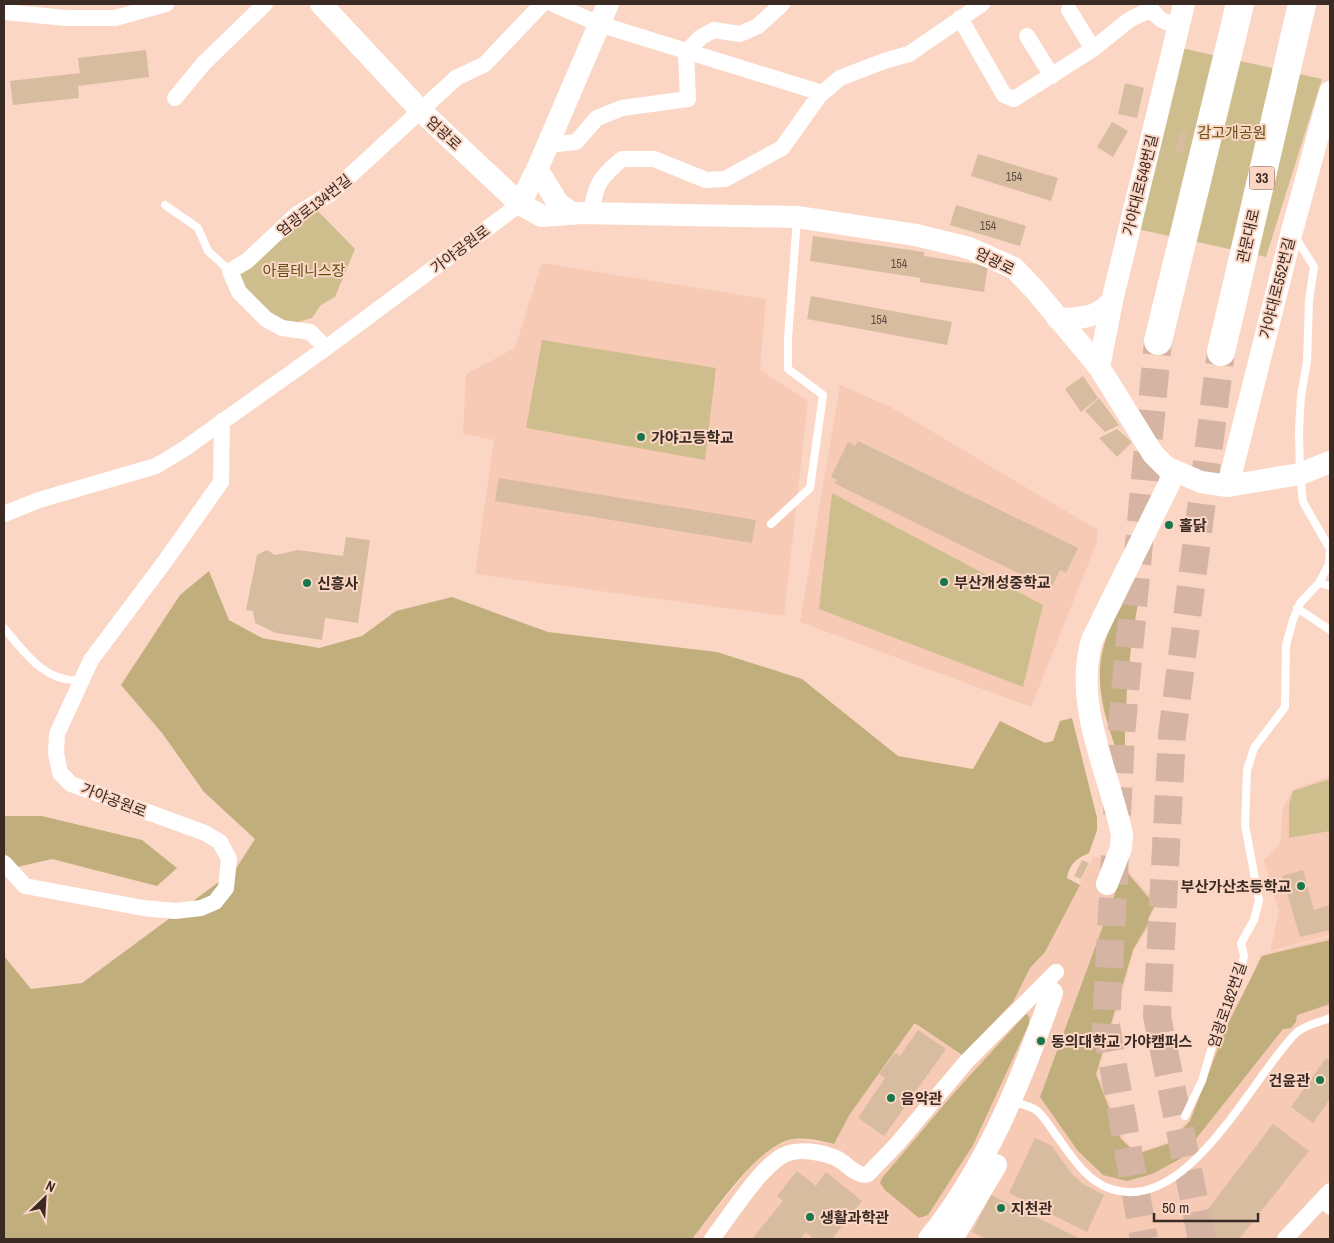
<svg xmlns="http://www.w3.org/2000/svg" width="1334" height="1243" font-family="'Archivo Narrow','Noto Sans KR',sans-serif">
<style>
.built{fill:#f7cab5}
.green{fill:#cfbe8d}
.forest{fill:#c0af7c}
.building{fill:#d7bca0}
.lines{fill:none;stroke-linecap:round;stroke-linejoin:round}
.highway-tunnel{stroke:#d5b4a4;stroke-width:28;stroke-dasharray:28 14;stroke-linecap:butt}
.lane{stroke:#fff;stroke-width:8}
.street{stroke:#fff;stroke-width:16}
.secondary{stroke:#fff;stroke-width:22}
.highway{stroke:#fff;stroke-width:28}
.poi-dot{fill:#19764c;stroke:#fcd6c4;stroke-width:2}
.labels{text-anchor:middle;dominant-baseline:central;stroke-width:4;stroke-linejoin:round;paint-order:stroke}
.number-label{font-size:12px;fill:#604f43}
.shield{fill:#fcd6c4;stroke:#745e54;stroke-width:1}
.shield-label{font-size:14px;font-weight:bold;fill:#392b24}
.park-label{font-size:15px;fill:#625012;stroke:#fcd6c4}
.street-label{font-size:15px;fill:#392b24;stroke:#fcd6c4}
.poi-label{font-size:15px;font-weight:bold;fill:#392b24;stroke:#fcd6c4;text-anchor:start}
</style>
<rect width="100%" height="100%" fill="#fcd6c4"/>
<!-- built -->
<path class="built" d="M542,263L766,299L760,370L808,401L784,616L475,574L494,440L463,434L466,374L515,348Z
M840,385L889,406L1098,530L1097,542L1031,707L800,622Z
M1330,776V935L1270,951L1279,912L1264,860L1280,844L1283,807L1294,789Z
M1094,856L1128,870L1157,904L1149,918L1151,923L1134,950L1098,1074L1123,1138L1137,1153L1169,1142L1189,1119L1224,1027L1248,984L1261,955L1330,937V1239H692L758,1158L773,1147L792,1139L834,1144L850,1114L910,1027L1013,1002L1030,968L1045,952Z"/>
<!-- green -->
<path class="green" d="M1181,48L1322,79L1266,257L1137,229Z
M315,208L355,249L335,297L321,305L312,318L291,324L281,323L244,290L238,276Z
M542,340L716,368L705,460L526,428Z
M832,493L1043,605L1023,687L819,609Z
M1330,779V831L1289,838V805L1293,791Z"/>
<!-- forest -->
<path class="forest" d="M209,571L229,620L262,638L319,648L362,636L396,611L452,597L548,632L717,652L802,679L898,756L973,769L1000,721L1045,743L1053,741L1060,721L1072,718L1097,818V830L1089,853C1076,859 1070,863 1067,878L1080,885L1045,952L1030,968L1013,1002L962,1055L918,1025L914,1024L850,1114L834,1144C822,1141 805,1137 792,1139C757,1146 715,1211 692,1239H4V956L31,989L82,983L235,870L255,839L204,792L162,733L121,685L180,595Z
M1137,582L1142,585C1128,645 1124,713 1125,775C1111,733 1091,690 1104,645C1110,624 1123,605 1132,586Z
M4,816H42L142,840L177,868L157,886L52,859L4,870Z
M1124,869L1155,905L1148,919L1149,922L1133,950L1096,1074L1121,1139L1137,1154L1170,1143L1190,1121L1226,1028L1262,956L1330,940V1004L1297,1015L1296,1022L1291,1028L1283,1029L1180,1159L1152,1174L1127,1181L1103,1175L1078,1151L1040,1097Z
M1026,1014L1029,1016V1024L973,1145L928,1215L919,1218L885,1190L880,1183L882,1178L954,1093Z"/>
<!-- building -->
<path class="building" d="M146,50L149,77L78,86L79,98L13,105L10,81L80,73L78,58Z
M1125,83L1144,88L1137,118L1118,114Z
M1112,122L1128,131L1113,157L1097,147Z
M1180,130L1187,131L1183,153L1175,151Z
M978,154L1058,178L1051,201L971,176Z
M956,205L1026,226L1020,246L950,225Z
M813,236L924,252V256L988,266L984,292L920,282V278L810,261Z
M811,296L952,322L947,345L807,319Z
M1083,376L1098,398L1081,412L1065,389Z
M1099,398L1119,425L1105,432L1085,411Z
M1117,429L1132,442L1117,457L1099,438Z
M858,441L1078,548L1066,573L1060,570L1051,589L834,483L837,480L831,477L848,442L855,446Z
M499,478L756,520L752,543L495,501Z
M346,537L370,540L358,623L325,618L322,640L276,633L255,623L253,611L246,610L257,555L267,550L275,555L298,550L343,556Z
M1082,860L1089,863L1081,879L1074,876Z
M1303,870L1314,910L1330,905V930L1300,937L1282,876Z
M918,1030L946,1049L884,1136L858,1118L885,1078L879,1074L895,1053L900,1056Z
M1326,1058L1330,1061V1099L1313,1123L1291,1107Z
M1273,1124L1309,1151L1239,1239H1185Z
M1035,1138L1052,1146L1071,1173L1083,1184L1104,1195L1087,1232L1009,1193Z
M797,1171L816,1186L826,1172L862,1201L832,1239H814L806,1232L800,1239H752L783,1201L777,1196Z
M991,1195L1081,1239H987L972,1232Z"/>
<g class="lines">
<!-- highway-tunnel -->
<path class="highway-tunnel" d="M1117,815L1121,735L1158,341
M1115,856L1106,1026L1144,1239
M1202,1239L1157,1016L1172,735L1221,352"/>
<!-- lane -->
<path class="lane" d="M165,205L198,228L208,251L230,271
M1296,238L1314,267L1309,300L1307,361L1301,396L1299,431L1300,474L1303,502L1330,549
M771,524L810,488L823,395L788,369V338L797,219
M1319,583L1330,586
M1297,608L1330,630
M4,628C25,653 45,683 81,680
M1011,1101C1019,1104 1029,1105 1036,1110C1043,1115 1048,1124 1053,1131C1069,1152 1084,1180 1111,1189C1188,1215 1252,1077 1296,1033C1303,1026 1320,1022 1330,1018
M1185,1116L1202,1081L1223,1009L1241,970L1244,956L1241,943L1254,920L1259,900L1245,825L1247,770L1254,748L1285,707L1286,645L1293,620L1300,603L1319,583L1329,564L1330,550
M1319,1203L1330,1211"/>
<!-- street -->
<path class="street" d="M553,4L599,24L822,93
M1069,10L1093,49
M4,12L66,18H115L166,4
M960,18L1004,95L1014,99L1093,49L1129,20L1151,9C1159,20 1165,23 1178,25
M1027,36L1052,76
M175,98L204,63L265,4
M547,145L576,142L597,118L622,108L688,99L686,52L701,37L714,30L740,34L758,26L782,4
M591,213C596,184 599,178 622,159H654L706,180L725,179L782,148L819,96L840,78L884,61L909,54L982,4
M326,348L310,332L282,328L266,319L239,292L230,271L247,261L297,214L330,194L456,78L485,64L542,4
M4,514L39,500L156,466L184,449L326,348L520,204
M4,863L25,886L143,908L175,911L201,908L215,902L226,888L229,859L220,842L205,833L71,784L60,773L56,753L57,734L91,660L166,560L221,482L222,421
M712,1239C729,1217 759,1169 782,1156C797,1147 823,1152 838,1159C847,1164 858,1178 868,1174L897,1144L967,1061L1056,972
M1285,1239L1330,1191"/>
<!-- secondary -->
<path class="secondary" d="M321,4L422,112L520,204L542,216L580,213L797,217L916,235L969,248L1014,268L1035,290L1099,367L1153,454L1166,467L1201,482L1228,486L1300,474L1330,462
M537,169L558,203L573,214
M520,204L539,165L608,4
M1058,319C1081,318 1096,319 1112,301
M1099,367L1112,301L1184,4
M1228,486L1292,231L1330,92
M1107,884L1121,848L1122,835C1109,771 1073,706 1092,640L1175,472
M929,1239C987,1167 1022,1079 1052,993
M952,1239L996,1165"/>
<!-- highway -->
<path class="highway" d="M1158,341L1240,4
M1221,352L1302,4"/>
</g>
<!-- markers -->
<g class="poi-dot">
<circle cx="641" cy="437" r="5"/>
<circle cx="1169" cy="525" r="5"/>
<circle cx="944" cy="582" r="5"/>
<circle cx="307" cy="583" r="5"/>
<circle cx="1301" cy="886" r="5"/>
<circle cx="1041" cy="1041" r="5"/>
<circle cx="1320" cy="1080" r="5"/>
<circle cx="891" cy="1098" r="5"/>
<circle cx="1001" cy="1208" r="5"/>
<circle cx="810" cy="1217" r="5"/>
</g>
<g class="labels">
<!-- number labels -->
<g class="number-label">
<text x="1014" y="177">154</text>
<text x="988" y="226">154</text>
<text x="899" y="264">154</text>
<text x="879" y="320">154</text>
</g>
<!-- shield labels -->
<rect class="shield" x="1249.5" y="166.5" width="25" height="23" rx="4"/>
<g class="shield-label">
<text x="1262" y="178">33</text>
</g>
<!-- park labels -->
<g class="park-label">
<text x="1232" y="132">감고개공원</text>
<text x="304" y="270">아름테니스장</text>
</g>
<!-- street labels -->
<g class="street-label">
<text transform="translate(444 133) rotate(43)">엄광로</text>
<text transform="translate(1140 185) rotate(-76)">가야대로548번길</text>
<text transform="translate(314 205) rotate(-38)">엄광로134번길</text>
<text transform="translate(1248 236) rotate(-77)">관문대로</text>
<text transform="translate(460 249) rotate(-37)">가야공원로</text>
<text transform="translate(995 261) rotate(27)">엄광로</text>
<text transform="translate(1277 288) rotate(-76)">가야대로552번길</text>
<text transform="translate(114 800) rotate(21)">가야공원로</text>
<text transform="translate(1227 1005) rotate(-71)">엄광로182번길</text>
</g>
<!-- poi labels -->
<g class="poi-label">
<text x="651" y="437">가야고등학교</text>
<text x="1179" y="525">홀닭</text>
<text x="954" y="582">부산개성중학교</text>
<text x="317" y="583">신흥사</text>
<text x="1291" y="886" text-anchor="end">부산가산초등학교</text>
<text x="1051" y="1041">동의대학교 가야캠퍼스</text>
<text x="1310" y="1080" text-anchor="end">건윤관</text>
<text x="901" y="1098">음악관</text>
<text x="1011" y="1208">지천관</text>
<text x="820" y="1217">생활과학관</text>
</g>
</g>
<!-- border -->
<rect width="1334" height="1243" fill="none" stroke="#392b24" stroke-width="10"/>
<!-- north arrow -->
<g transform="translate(45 1198) rotate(25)" stroke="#fcd6c4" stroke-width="4" paint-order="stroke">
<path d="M0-4L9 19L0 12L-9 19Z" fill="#392b24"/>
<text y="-8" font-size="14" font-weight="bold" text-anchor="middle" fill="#392b24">N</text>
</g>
<!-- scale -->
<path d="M1154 1213v8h104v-8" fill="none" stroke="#392b24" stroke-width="2.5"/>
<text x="1162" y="1213" font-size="15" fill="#392b24" stroke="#fcd6c4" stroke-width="4" paint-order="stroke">50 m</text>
</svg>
